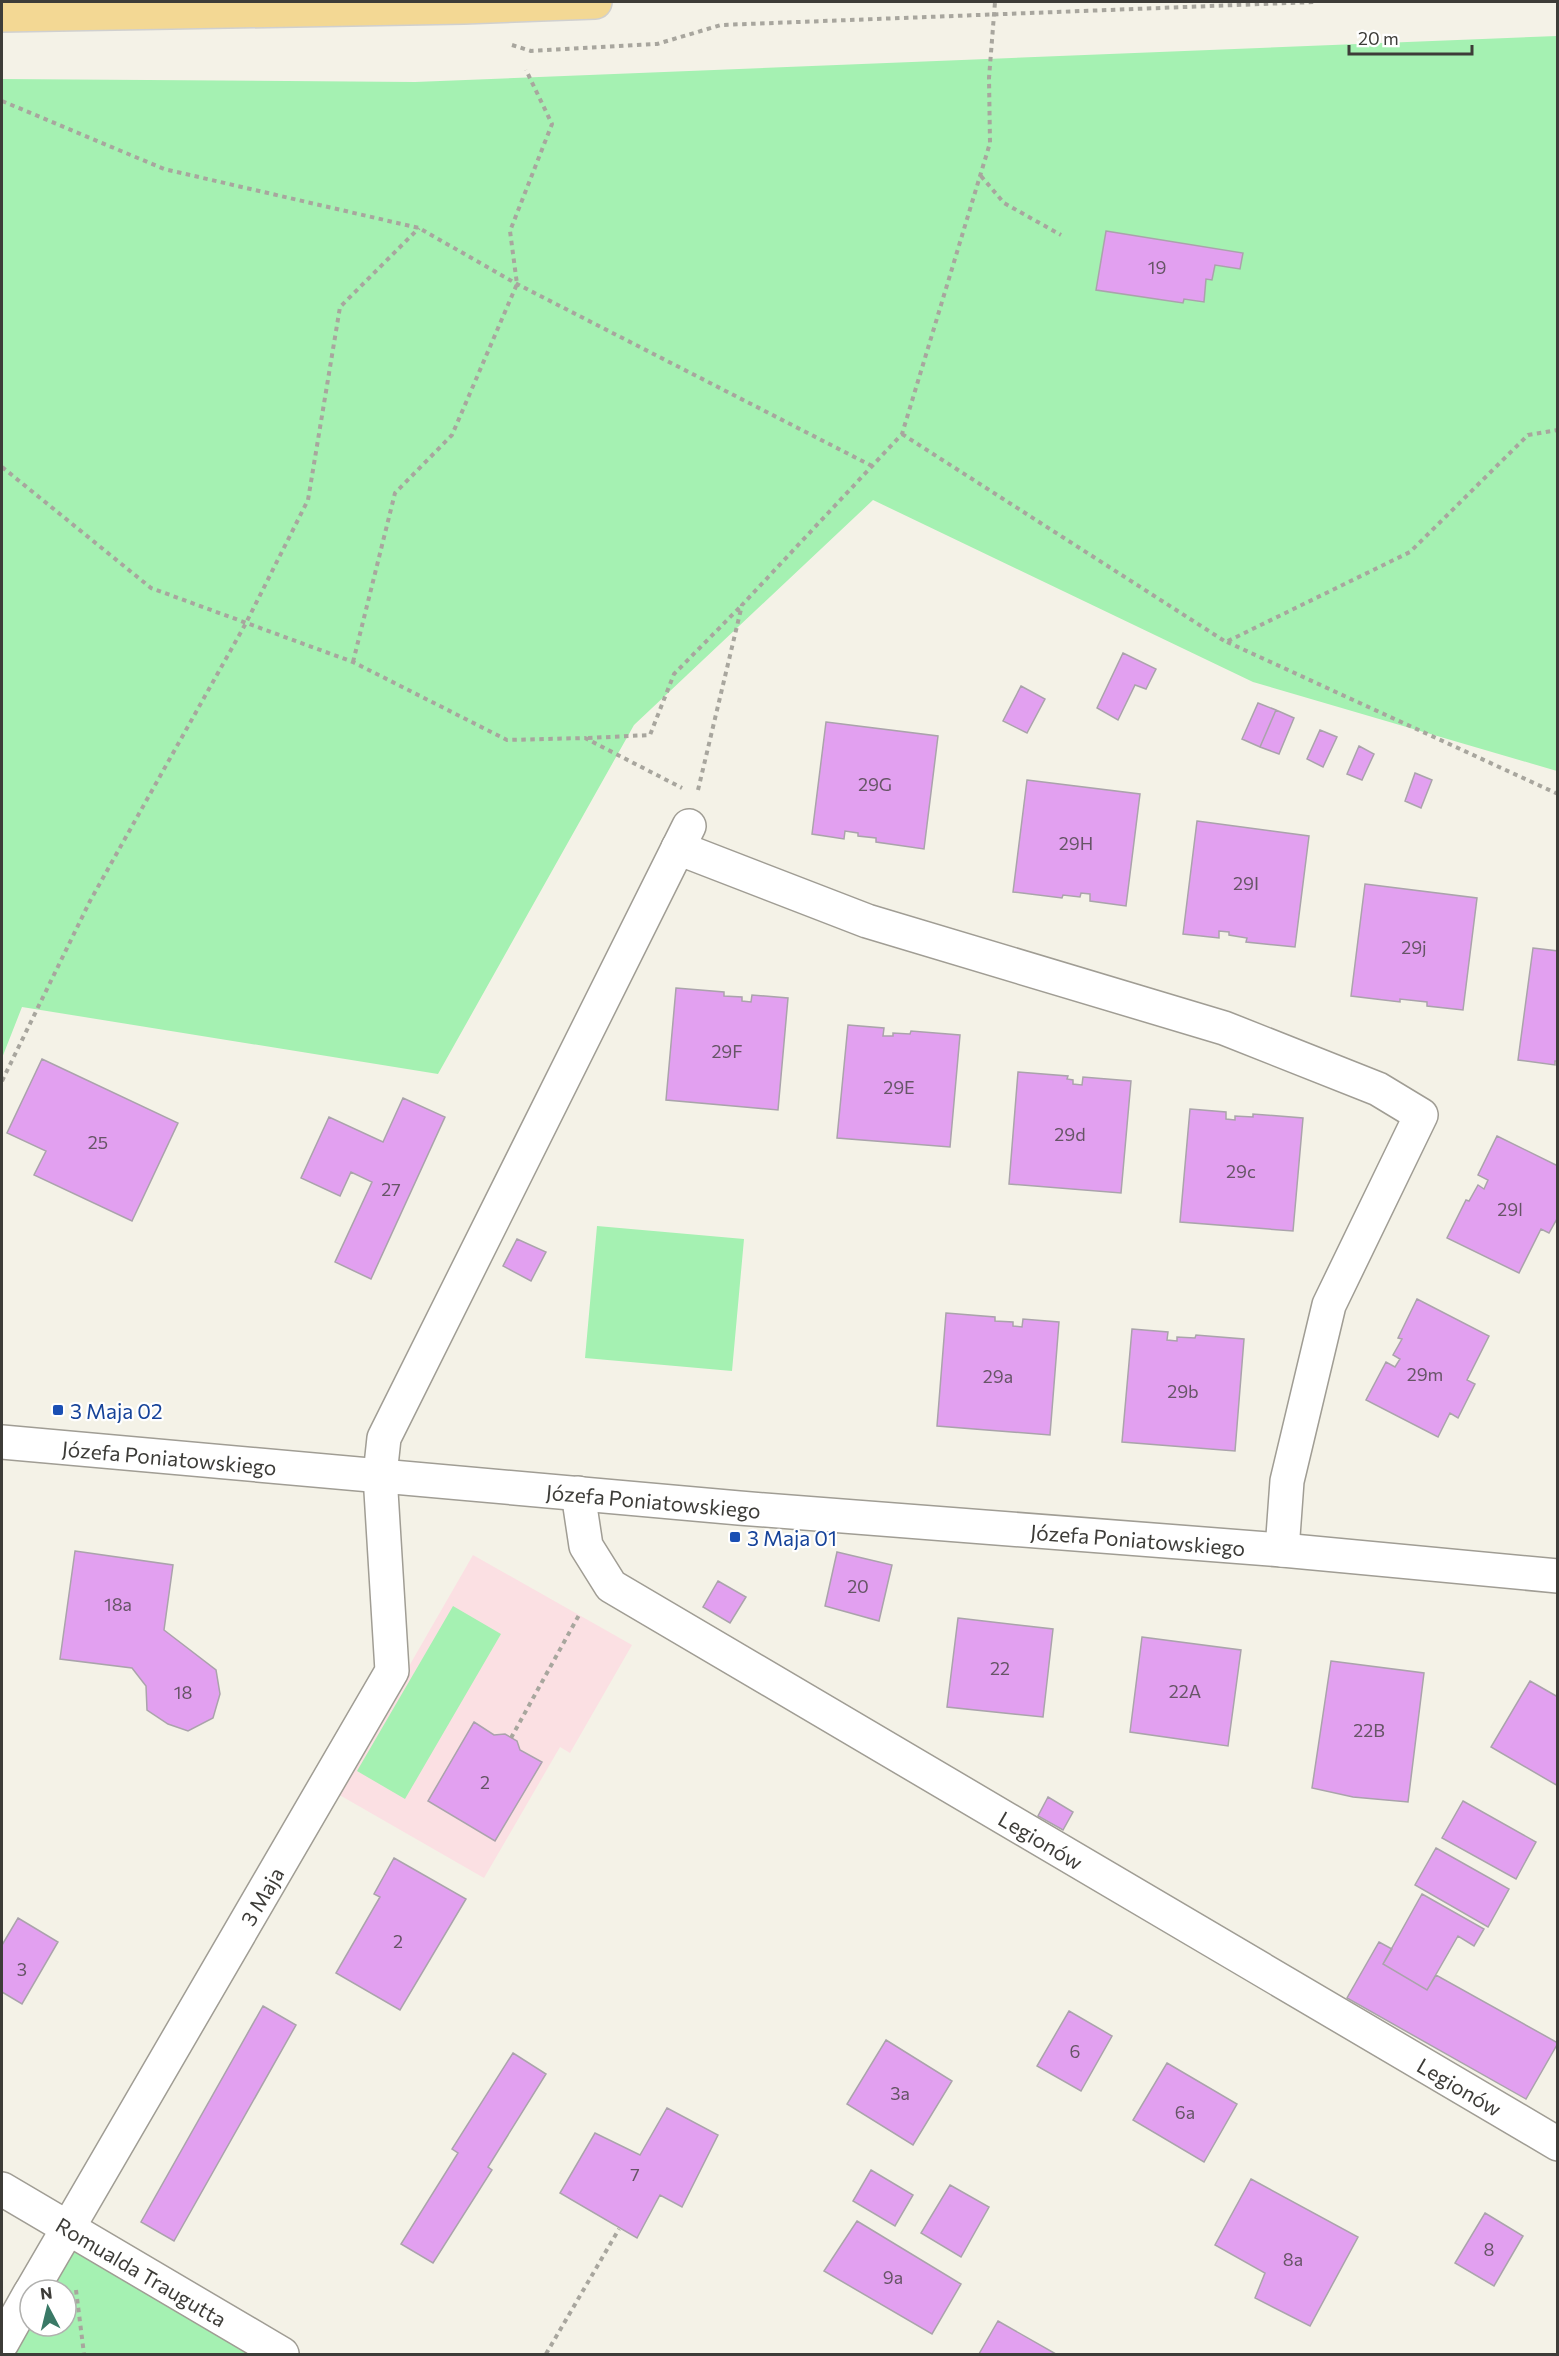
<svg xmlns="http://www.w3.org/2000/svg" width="1559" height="2356" font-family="Commissioner,sans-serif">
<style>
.education{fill:#fbe0e3}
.green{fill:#a5f1b2}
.building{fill:#e2a0f0;stroke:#aaa3ab;stroke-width:1.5}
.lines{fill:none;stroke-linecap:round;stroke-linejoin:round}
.minor-casing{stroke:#a09d94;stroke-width:36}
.major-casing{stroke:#d0d0cf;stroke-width:36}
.path{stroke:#a8a69e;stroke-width:4;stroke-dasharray:4.5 4.5;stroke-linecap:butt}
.minor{stroke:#fff;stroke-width:33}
.major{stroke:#f3d894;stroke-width:33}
.transit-dot{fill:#1a4fb4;stroke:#fff;stroke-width:2}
.labels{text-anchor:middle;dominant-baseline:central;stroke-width:4.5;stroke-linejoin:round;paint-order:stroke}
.number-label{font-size:18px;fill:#656}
.transit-label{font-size:21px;fill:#164399;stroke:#fff;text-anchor:start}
.street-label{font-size:21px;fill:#3d3c38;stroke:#fff}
</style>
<rect width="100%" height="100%" fill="#f4f2e7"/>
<!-- education -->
<path class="education" d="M473,1555L632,1645L570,1753L560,1747L484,1878L336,1793Z"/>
<!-- green -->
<path class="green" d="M1557,36V771L1253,682L873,500L634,725L438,1074L22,1007L2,1058V79L415,82Z
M597,1226L744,1239L732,1371L585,1358Z
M453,1606L501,1634L405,1799L357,1771Z
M68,2227L292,2354H2L30,2326H66V2290H32Z"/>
<!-- building -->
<path class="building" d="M1106,231L1243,253L1240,269L1215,265L1212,280L1206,279L1204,302L1184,299L1183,303L1096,290Z
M1123,653L1156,669L1146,689L1135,685L1118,720L1097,708Z
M1021,686L1045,699L1027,733L1003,721Z
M1258,703L1276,710L1260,747L1242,739Z
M1276,710L1294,718L1279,754L1260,747Z
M826,722L938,736L924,849L876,842V838L858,836V833L845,831L844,839L812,834Z
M1320,730L1337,737L1323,767L1307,759Z
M1359,746L1374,754L1362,780L1347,774Z
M1415,773L1432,780L1421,808L1405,801Z
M1027,780L1140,794L1126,906L1090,901V894L1081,893L1080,897L1063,895L1062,898L1013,892Z
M1197,821L1309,836L1295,947L1246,942L1247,938L1229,935V932L1219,931V938L1183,934Z
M1365,884L1477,898L1463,1010L1427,1006V1002L1400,999V1002L1351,996Z
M1533,948L1558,951V1061H1555V1065L1518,1060Z
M676,988L724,992V996L742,997V1001L751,1002L752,995L788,998L778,1110L666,1100Z
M848,1025L884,1028L883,1036H893V1033L910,1034L911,1031L960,1035L950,1147L837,1138Z
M42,1059L178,1123L132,1221L34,1175L46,1151L7,1133Z
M1018,1072L1068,1076L1067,1079L1073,1080V1084L1082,1085L1083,1077L1131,1081L1121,1193L1009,1184Z
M403,1098L445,1117L371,1279L335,1262L372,1182L351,1172L340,1196L301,1178L329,1117L383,1142Z
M1190,1109L1226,1112V1119L1235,1120V1116L1253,1117V1114L1303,1118L1293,1231L1180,1222Z
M1497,1136L1558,1166V1217L1549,1233L1541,1229L1519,1273L1447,1238L1466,1200L1469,1201L1478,1185L1484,1189L1488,1180L1478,1175Z
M517,1239L546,1252L531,1281L503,1266Z
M1417,1299L1489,1336L1467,1380L1475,1384L1458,1418L1450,1413L1438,1437L1366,1400L1386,1362L1395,1367L1400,1359L1393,1355L1402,1339L1398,1338Z
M946,1313L995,1317V1321L1013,1322V1326L1022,1327L1023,1319L1059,1322L1050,1435L937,1426Z
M1132,1329L1168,1332L1167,1340L1177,1341V1337L1195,1338L1196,1335L1244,1339L1235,1451L1122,1442Z
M75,1551L173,1565L164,1630L216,1670L220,1694L213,1718L188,1731L168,1724L147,1710L146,1686L132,1668L60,1659Z
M837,1552L892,1565L879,1621L825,1606Z
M718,1581L746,1597L730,1623L703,1607Z
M958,1618L1053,1629L1043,1717L947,1707Z
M1142,1637L1241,1650L1228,1746L1130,1732Z
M1331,1661L1424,1673L1408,1802L1353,1797L1312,1788Z
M1530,1681L1558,1697V1786L1491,1747Z
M474,1722L494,1735L505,1734L517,1741L520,1750L542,1762L495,1841L428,1801Z
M1048,1797L1073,1812L1063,1830L1038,1816Z
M1463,1801L1536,1842L1516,1879L1442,1838Z
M1436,1848L1509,1889L1488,1927L1415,1885Z
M394,1858L466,1899L400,2010L336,1973L380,1897L374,1894Z
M1422,1894L1484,1929L1474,1946L1458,1936L1427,1990L1383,1964Z
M18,1918L58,1942L22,2004L2,1992V1945Z
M1379,1942L1392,1949L1383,1964L1427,1990L1436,1975L1558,2043L1526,2099L1347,1998Z
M263,2006L296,2025L174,2241L141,2222Z
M1069,2011L1112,2036L1081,2091L1037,2066Z
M886,2040L952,2081L913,2145L847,2104Z
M513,2053L546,2074L488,2167L492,2170L433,2263L401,2244L458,2153L452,2149Z
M1167,2063L1237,2104L1204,2162L1133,2120Z
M667,2108L718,2135L682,2207L660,2195L637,2238L560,2193L595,2133L640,2155Z
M871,2170L913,2195L895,2226L853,2201Z
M1251,2179L1358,2237L1310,2326L1255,2298L1265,2273L1215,2245Z
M950,2185L989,2207L961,2257L921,2233Z
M1485,2213L1523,2236L1494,2286L1455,2263Z
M857,2221L961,2284L932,2334L824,2271Z
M998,2321L1056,2354H979Z"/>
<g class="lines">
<!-- minor casing -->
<g class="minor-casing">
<g id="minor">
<path d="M678,848L867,921L1224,1028L1378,1089L1421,1115L1329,1305L1287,1481L1282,1550"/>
<path id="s1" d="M2,1442L739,1508L1282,1550L1558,1576"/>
<path id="s2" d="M578,1493L586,1546L611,1586L1558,2144"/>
<path id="s3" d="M2,2189L282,2354"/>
<path id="s4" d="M32,2290L392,1671L380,1475L384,1438L689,826"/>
<path d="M2,2343L30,2293"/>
</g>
</g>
<!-- major casing -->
<g class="major-casing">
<path id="major" d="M2,15L464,7L595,2"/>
</g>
<!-- path -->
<path class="path" d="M512,45L531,51L657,44L721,25L1314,2
M2,101L164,169L419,228L517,284L872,466
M981,176L1004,203L1061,235
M902,434L1226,642L1410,552L1528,435L1558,430
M2,467L151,588L353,662L507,740L585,738L682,788
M1227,642L1558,794
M353,662L395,493L452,435L517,284L510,231L552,124L526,70
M588,738L650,735L674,674L741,606
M698,790L742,605L902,434L990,143L989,78L995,2
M2,1081L90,901L246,623L308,500L340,307L419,228
M511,1738L579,1615
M76,2290L84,2354
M546,2354L619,2229"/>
<!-- minor -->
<use href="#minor" class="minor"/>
<!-- major -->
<use href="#major" class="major"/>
</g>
<!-- markers -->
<g class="transit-dot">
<rect x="52" y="1404" width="12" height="12" rx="3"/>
<rect x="729" y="1531" width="12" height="12" rx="3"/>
</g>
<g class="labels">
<!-- number labels -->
<g class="number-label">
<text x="1157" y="267">19</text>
<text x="875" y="784">29G</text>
<text x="1076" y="843">29H</text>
<text x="1246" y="883">29I</text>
<text x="1414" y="947">29j</text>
<text x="727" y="1051">29F</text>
<text x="899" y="1087">29E</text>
<text x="1070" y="1134">29d</text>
<text x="98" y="1142">25</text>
<text x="1241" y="1171">29c</text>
<text x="391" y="1189">27</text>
<text x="1510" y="1209">29l</text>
<text x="1425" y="1374">29m</text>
<text x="998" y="1376">29a</text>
<text x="1183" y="1391">29b</text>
<text x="858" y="1586">20</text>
<text x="118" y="1604">18a</text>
<text x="1000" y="1668">22</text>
<text x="1185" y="1691">22A</text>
<text x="183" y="1692">18</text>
<text x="1369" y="1730">22B</text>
<text x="485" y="1782">2</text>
<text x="398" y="1941">2</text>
<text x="22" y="1969">3</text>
<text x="1075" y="2051">6</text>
<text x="900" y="2093">3a</text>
<text x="1185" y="2112">6a</text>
<text x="635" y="2174">7</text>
<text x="1489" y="2249">8</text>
<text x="1293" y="2259">8a</text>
<text x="893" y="2277">9a</text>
</g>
<!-- transit labels -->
<g class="transit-label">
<text x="70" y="1410">3 Maja 02</text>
<text x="747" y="1537">3 Maja 01</text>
</g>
<!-- street labels -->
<g class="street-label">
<text stroke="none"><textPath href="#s1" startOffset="168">Józefa Poniatowskiego</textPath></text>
<text stroke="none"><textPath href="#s1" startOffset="654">Józefa Poniatowskiego</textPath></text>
<text stroke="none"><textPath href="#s1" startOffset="1140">Józefa Poniatowskiego</textPath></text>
<text stroke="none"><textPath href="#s2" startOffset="600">Legionów</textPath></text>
<text stroke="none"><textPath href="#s4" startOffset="456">3 Maja</textPath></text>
<text stroke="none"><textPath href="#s2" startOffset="1086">Legionów</textPath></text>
<text stroke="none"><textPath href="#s3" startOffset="162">Romualda Traugutta</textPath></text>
</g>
</g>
<!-- border -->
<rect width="1559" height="2356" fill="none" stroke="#3d3c38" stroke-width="6"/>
<!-- north arrow -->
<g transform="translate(48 2308) rotate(353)"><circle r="28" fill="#ffffff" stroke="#b1b1af" stroke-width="1.5"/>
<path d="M0-4.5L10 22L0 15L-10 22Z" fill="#3a7966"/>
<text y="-9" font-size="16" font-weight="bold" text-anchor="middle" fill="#3d3c38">N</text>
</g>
<!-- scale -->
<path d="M1349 45v9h123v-9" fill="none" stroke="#3d3c38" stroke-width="3"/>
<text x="1358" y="45" font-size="18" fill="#3d3c38" stroke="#ffffff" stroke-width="4.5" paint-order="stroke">20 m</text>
</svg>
